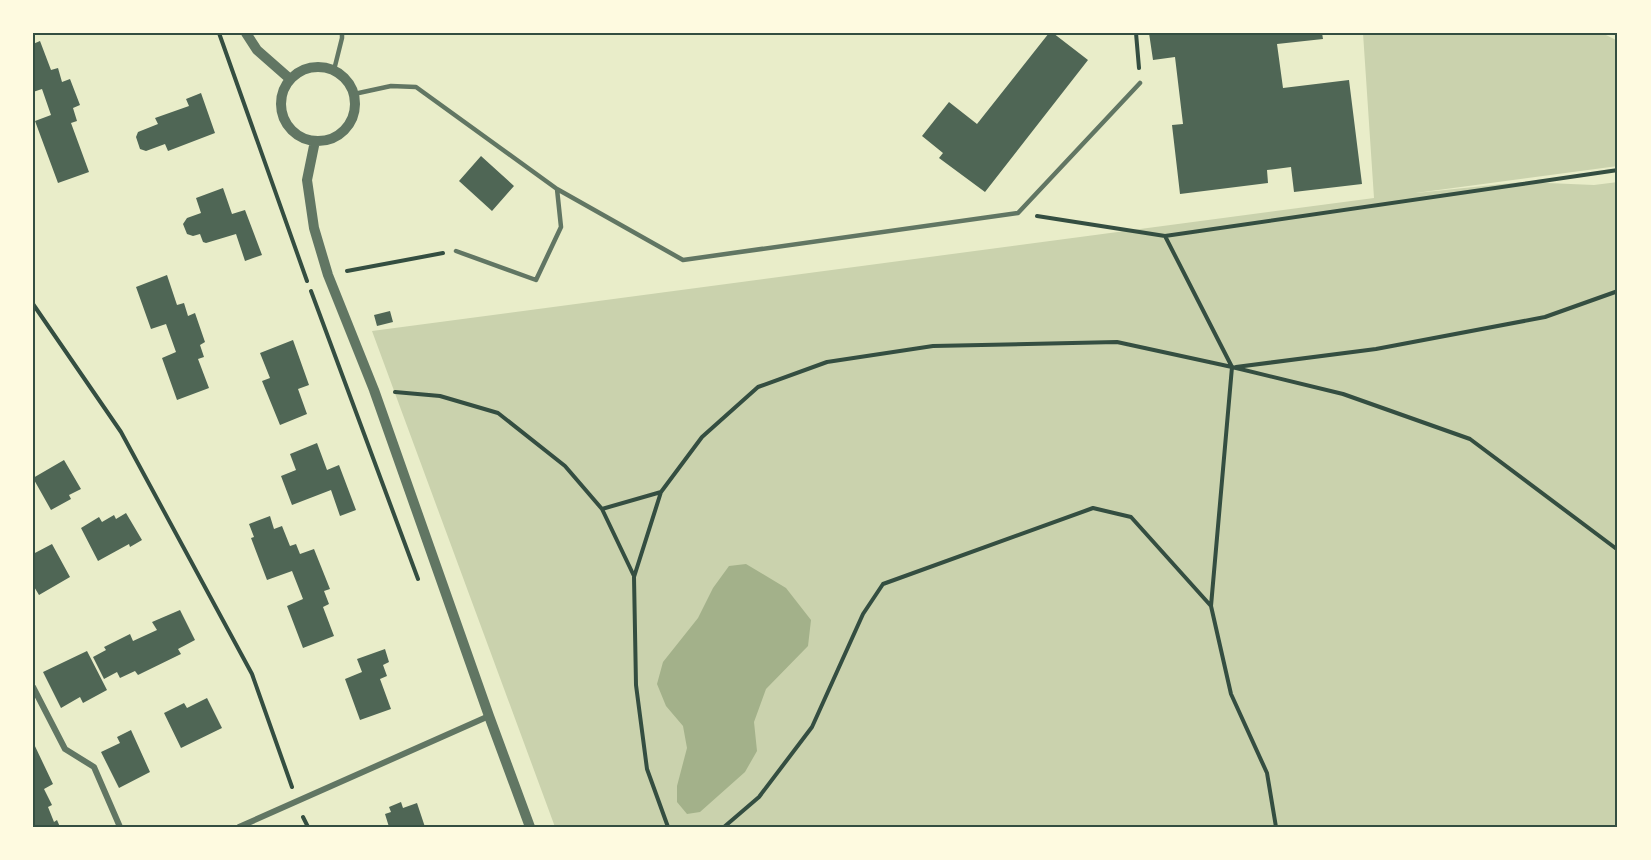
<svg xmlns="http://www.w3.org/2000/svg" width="1651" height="860" font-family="'Noto Sans',sans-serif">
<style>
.green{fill:#cad2ad}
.water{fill:#a3b18a}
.building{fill:#4f6655}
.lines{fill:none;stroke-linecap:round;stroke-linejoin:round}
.path{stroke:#344e41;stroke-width:4}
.service{stroke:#617663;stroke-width:4.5}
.minor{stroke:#617663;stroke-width:6}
.tertiary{stroke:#617663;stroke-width:10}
.neatline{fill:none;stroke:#344e41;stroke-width:2}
</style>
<rect width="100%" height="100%" fill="#e9edc9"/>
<!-- green -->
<path class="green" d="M1363,33H1602L1618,41V166L1416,193L1522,182L1594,185L1618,182V827H555L372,331L1374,198Z"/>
<!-- water -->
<path class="water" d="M746,564L786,588L811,620L808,646L766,689L754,722L757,751L745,772L700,812L687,814L677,802V786L687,748L683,726L666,706L657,684L663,662L698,618L713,588L729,566Z"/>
<!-- building -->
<path class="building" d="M1049,33H1053L1088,60L985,192L939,158L943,153L922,136L949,102L977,124Z
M1149,33H1322L1323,39L1277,44L1283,88L1349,80L1362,184L1294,192L1291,167L1267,170L1268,183L1180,194L1172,125L1183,124L1175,57L1153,60Z
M40,41L51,70L58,68L62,82L70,79L80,105L73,108L77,121L71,123L89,172L58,183L35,121L51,115L42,89L33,92V44Z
M201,93L215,133L168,151L165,144L146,151L140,149L136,137L138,132L158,124L155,118L189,106L186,99Z
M481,156L514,186L492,211L459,181Z
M223,188L232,214L245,210L262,255L245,261L236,234L206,243L203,242L200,234L193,236L187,234L183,224L187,218L201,213L196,198Z
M167,275L177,305L184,303L188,316L195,313L205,342L200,345L204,357L198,359L209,388L177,400L162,358L176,352L166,324L151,329L136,287Z
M390,311L393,322L377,326L374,315Z
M293,340L309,385L298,389L307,414L280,425L262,381L270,378L260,353Z
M317,443L327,470L339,465L356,510L340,516L331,490L292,505L281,476L296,470L290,454Z
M64,460L81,489L69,495L71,499L51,510L33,478Z
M126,513L142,540L130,547L129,544L98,561L81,528L99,517L102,522L114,515L116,519Z
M270,516L274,529L282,526L290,546L296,544L300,554L314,549L330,589L324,591L329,604L323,607L334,636L303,648L287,606L303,599L292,571L267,580L251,538L254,537L249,524Z
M52,544L70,577L39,595L33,585V554Z
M180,610L195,640L178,649L181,654L138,675L135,671L120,678L117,672L104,679L93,657L106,650L104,647L130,634L133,641L157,630L152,622Z
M385,649L389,662L383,665L387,676L380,679L391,709L360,720L345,679L362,672L357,659Z
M87,651L107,690L83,703L80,697L61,708L43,672Z
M207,698L222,728L181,748L164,713L184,703L187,708Z
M131,730L150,772L119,788L101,752L120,743L117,737Z
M33,742L53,784L44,789L52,805L48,807L54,822L57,820L60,827H33Z
M401,802L403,808L417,803L425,827H389L385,814L391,812L389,807Z"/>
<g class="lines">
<!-- path -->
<path class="path" d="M219,33L307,281
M1136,33L1139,68
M1037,216L1165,236L1618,170
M1165,236L1232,367L1211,606L1231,694L1267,773L1276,827
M347,271L443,253
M311,291L418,579
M33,304L121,432L252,674L292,787
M1236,367L1376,349L1545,317L1618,291
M395,392L440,396L498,413L565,466L602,509L634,576
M602,509L661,492
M303,817L308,827
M668,827L647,769L636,685L634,577L661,492L702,437L758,387L827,362L933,346L1117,342L1232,367L1343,394L1470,439L1618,550
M724,827L759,797L812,727L863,614L883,584L1093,508L1131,517L1211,606"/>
<!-- service -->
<path class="service" d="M334,70L342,38V33
M354,94L391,86L416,87L557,189L561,227L536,280L456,251
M557,189L683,260L1018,213L1140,83"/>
<!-- minor -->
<path class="minor" d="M33,687L65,749L94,767L120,827
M239,827L489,716"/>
<!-- tertiary -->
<path class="tertiary" d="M246,33L257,50L290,79
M281 104a37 37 0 1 1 74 0a37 37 0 1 1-74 0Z
M315,141L307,180L314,228L328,275L374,390L489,716L530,827"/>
</g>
<!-- border -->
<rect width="1651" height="860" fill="none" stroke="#fefae0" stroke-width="69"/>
<rect x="34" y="34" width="1582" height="792" class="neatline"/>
</svg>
